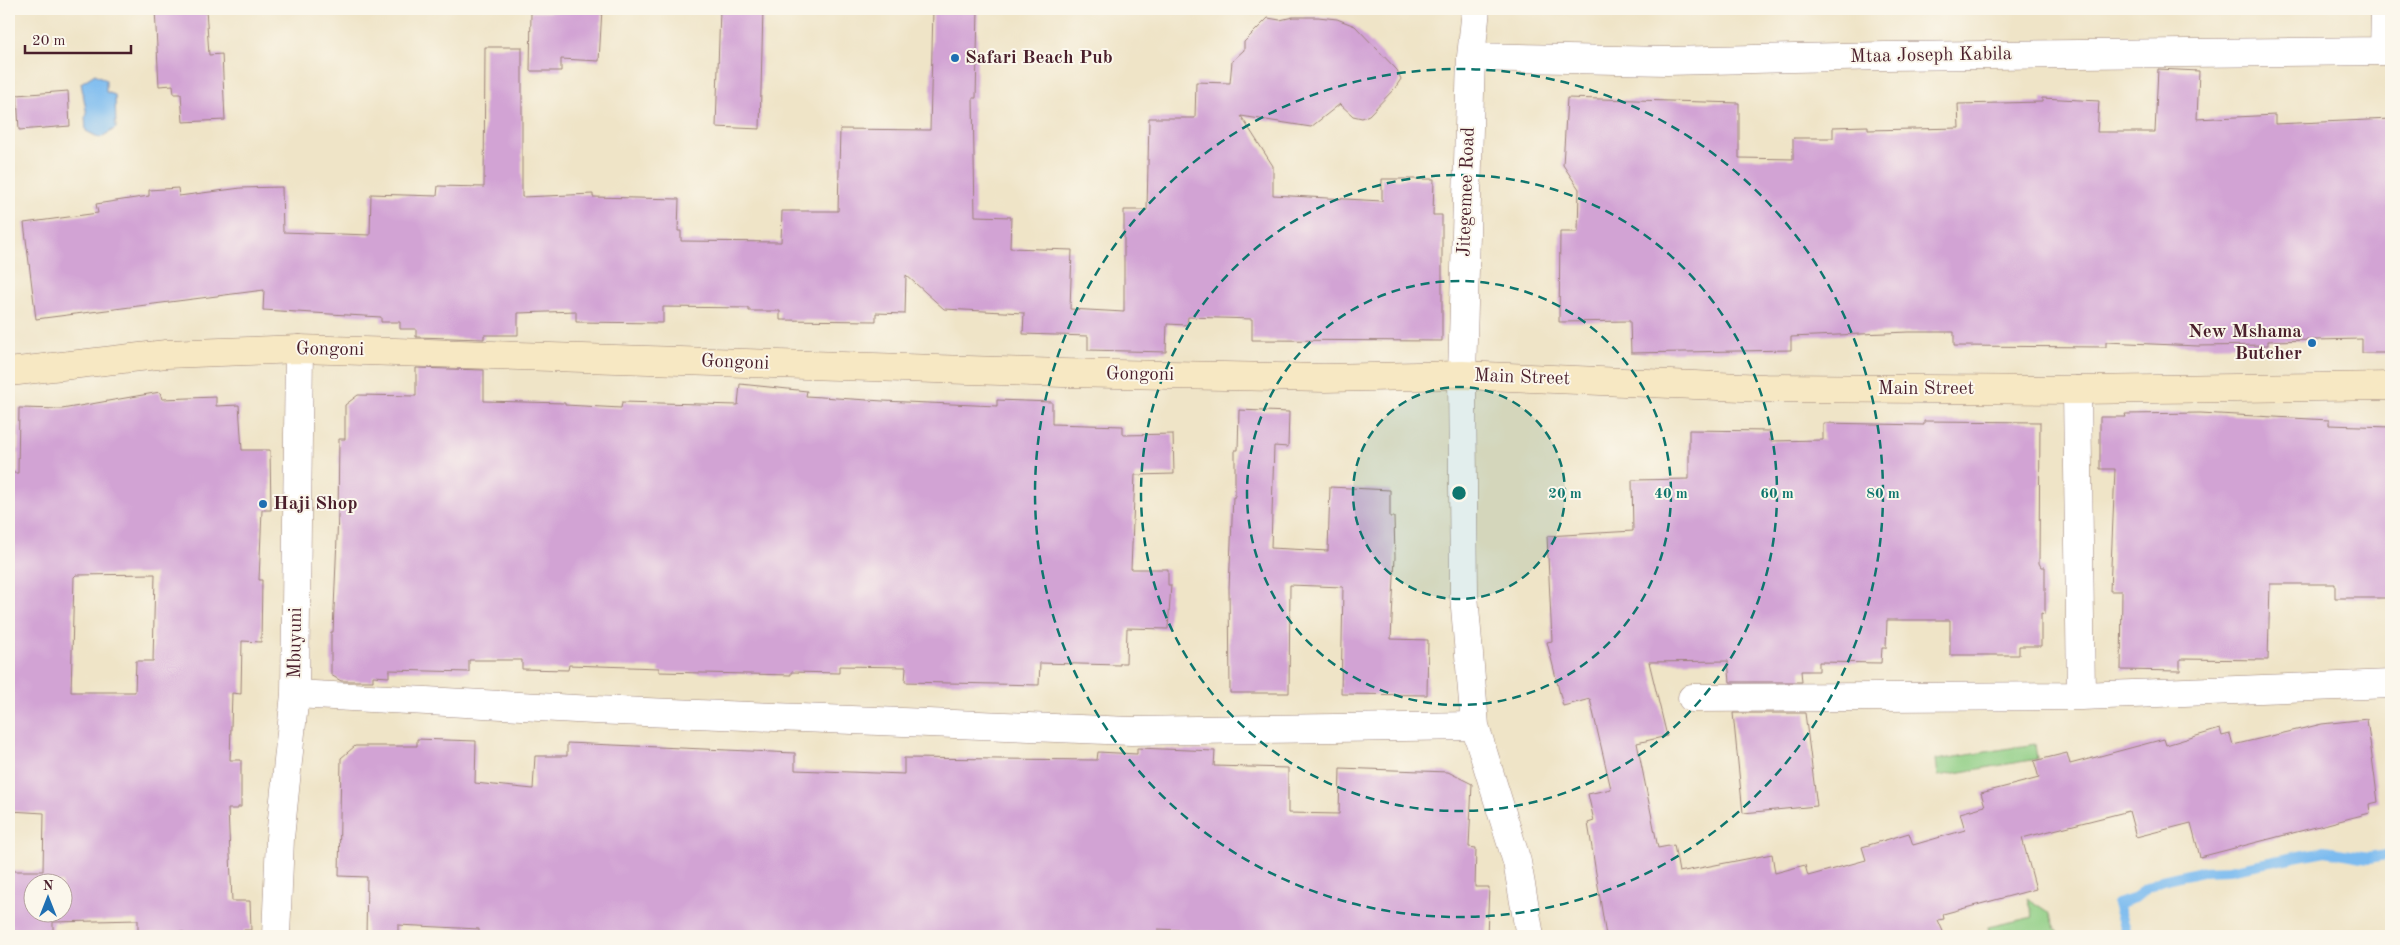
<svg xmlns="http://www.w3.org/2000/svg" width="2400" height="945" font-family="'Old Standard TT',serif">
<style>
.green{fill:#8ecd83;stroke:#6c7657}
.water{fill:#7bbbef;stroke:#626d8d}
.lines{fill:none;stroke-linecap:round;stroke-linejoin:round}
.stream{stroke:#7bbbef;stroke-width:10}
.building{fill:#d2a3d4;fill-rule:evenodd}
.street-casing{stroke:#9c8279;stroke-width:29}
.secondary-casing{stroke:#9c8279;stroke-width:29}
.street{stroke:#fff;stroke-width:28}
.secondary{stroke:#f7e8c3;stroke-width:28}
.ring{fill:none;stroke:#0f766e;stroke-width:2.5;stroke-dasharray:9 6}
.poi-dot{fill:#1f6fb2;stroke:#fbf7ec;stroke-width:2}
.labels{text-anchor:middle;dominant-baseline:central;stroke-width:4;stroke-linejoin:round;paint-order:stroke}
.street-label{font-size:19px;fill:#4a1f2b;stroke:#fbf7ec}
.poi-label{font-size:19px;font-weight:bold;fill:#4a1f2b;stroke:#fbf7ec;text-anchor:start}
.centre{fill:#0f766e;stroke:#fbf7ec;stroke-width:2.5}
.ring-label{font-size:15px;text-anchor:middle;font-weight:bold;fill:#0f766e;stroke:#fbf7ec;stroke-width:4;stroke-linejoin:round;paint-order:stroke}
</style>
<rect width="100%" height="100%" fill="#fbf7ec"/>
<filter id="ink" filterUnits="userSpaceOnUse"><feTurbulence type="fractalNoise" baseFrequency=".02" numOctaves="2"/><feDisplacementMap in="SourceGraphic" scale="10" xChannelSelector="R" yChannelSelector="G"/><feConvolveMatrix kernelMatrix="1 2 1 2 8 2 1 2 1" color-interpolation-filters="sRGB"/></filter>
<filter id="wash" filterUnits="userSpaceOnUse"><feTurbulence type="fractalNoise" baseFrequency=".0096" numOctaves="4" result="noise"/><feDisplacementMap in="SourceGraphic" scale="20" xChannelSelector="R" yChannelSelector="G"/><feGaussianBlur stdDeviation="1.12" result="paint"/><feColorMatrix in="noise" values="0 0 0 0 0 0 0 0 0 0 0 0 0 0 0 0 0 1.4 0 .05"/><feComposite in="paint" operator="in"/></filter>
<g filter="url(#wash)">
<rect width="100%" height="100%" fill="#efe4c7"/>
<!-- green -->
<path class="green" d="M2035,744L2037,759L1938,776L1936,760Z
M2027,898L2048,912L2055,929L2062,936H1990L1988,927L2033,917Z"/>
<!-- water -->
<path class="water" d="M95,74L106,80V92L115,95L116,128L100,138L86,131L85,117L87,115L81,83Z"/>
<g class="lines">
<!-- stream -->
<path class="stream" d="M2127,936L2117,904L2135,898L2145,889L2162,880L2202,871L2229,870L2325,851L2369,858L2391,854"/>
</g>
<g id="blocks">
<!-- building -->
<path class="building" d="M155,9H206L209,55L222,54L225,120L183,122L181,94H174L173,85L159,86Z
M570,9H602L599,61L561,59V71H530L531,12H570Z
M720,9H763L760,129L716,127Z
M933,9H978L976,98H973L975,216L1011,217L1010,248L1072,250L1070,309L1124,312V210H1147L1149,118H1195L1196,82L1230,83L1232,61L1244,50V42L1268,18L1280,20L1293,17H1318L1337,19L1355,26L1397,70L1401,79L1395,88L1369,115L1362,118L1353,116L1340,104L1311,127L1241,116L1273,166V195L1382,201V179H1434L1433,215H1442V341L1252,340V319L1188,317L1187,325L1167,324L1166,352L1088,350V336L1023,334L1024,313L944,309L906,275L905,314L876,313V321L780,320V311H749V308L663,307V323L576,322V311L518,313V335H484V339L416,337V329H400V322H381V317L263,310L264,290L36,319L24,223L98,213L96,204L149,196V190L178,188L179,196L241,188L282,187L283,232L370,235L371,194L437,196L438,186L484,187L485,47H522V197L593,194V197L679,199L678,231H681V241L781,242L782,211H838L840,129L930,130Z
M2158,69L2199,71L2197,119L2275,115V124L2391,119V353H2362V339L2268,341V345L2198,346L2106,342V347L1954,346V332H1908L1791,337V350L1631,353L1630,321L1559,322L1560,232H1578L1579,189L1563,165L1567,98L1739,103V158L1793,159V138H1833V127L1868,126V130L1959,128L1958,104L2042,102V98L2099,101L2097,132H2155Z
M68,91L70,126L19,130L17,95Z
M416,368L484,370V401L565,403V405L621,408L622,402L738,405L740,384L807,391L806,396L883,401L997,406V400L1052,402V424L1123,426V435L1173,434L1174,474L1135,475L1131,569H1168V585H1171L1168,629L1127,628L1126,663H1120V665L1040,663L1039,685L905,682L906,667L839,666V673L791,672V675L659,672V668L569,665L568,670L522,669V660H469V672L389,670V677L373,676V681H341L331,675V632H333L338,514L339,439H345V405L358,395L416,396Z
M160,392L162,399L216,397V406L239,405L242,450H270L271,510H262L259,580H262L261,642L242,641L241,694L232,693L230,760H241V807H238V809H228L232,901H250L251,930H244L243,936H184V932L138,933V920L53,922V936H9V871H43L44,813L10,811L9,473H18L19,408L62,409ZM155,574L153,661H136L135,692H71L74,577L76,575ZM32,882H62V912H32Z
M1239,410L1289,412L1288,447L1274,446L1271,548L1328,551L1330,487L1390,490V517H1394L1395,557L1391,639L1428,640L1427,695L1341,694L1343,587L1290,585L1289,693H1230L1229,588L1233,497H1235V450H1238Z
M2200,413L2329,420V425L2391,427V598H2335V584H2270L2268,660L2180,659V671L2121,670L2122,591H2110L2115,469H2100V417H2126L2125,414Z
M1924,421L2040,422L2039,563L2041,567H2045V614L2041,613V646H2019V655H1950V620H1887L1886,648H1882L1881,663L1819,662V671H1801L1802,682H1730L1728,661L1649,662L1667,736L1637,743L1658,848L1674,845L1679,872L1772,854L1775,873L1805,865L1808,876L1866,860L1862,847L1909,833L1913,845L1965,830L1960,813L1985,806L1981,793L2039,778L2034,761L2067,753L2070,764L2164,739L2166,745L2220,729L2222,736L2230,734L2233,745L2322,724L2367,719L2378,802L2369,804L2370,813L2200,857L2191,823L2136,837L2129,811L2022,838L2036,889L1943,914L1944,919L1938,920L1945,936H1606L1588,823L1594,821L1588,794L1611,789L1590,699L1563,706L1547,642L1552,641L1547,536L1633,531L1632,480L1689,479V430L1770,431V441L1823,440V423L1924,425Z
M1733,713H1805L1817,806L1743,813Z
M417,739L476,741L475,783L533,789L535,756H567V743L795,753V770L904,774V758L1097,760L1098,752L1137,754V748L1215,751L1214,766L1288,768V813L1339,814L1340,768L1448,772L1472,784L1469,847L1476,848L1475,887H1489L1487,936H1224V932L1158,929V936H479V929L398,925V936H366L367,877L339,876L341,758L355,746H417Z"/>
</g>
</g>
<g filter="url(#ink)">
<use href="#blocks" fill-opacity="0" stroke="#9c8279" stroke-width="1"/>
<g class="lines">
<!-- street casing -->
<g class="street-casing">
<path id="street" d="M1476,9L1471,57L1462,375L1464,595L1475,726L1517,862L1530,936
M2384,51L2385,9
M1471,57L1667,61L1885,56L2391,51
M2077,390L2081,696
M295,694L594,710L1131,731L1475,726
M1692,698L2081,696L2391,684
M276,936L280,838L295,694L299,349"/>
</g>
<!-- secondary casing -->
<g class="secondary-casing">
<path id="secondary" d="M9,372L166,354L299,349L1062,373L1325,378L1462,375L1765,388L2077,390L2391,386"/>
</g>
<!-- street -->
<use href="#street" class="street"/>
<!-- secondary -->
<use href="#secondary" class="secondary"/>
</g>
</g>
<!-- distance rings -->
<circle cx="1459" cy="493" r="106" fill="#0f766e" fill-opacity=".12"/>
<g class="ring">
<circle cx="1459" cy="493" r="106"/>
<circle cx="1459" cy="493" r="212"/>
<circle cx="1459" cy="493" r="318"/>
<circle cx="1459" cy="493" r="424"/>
</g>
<!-- markers -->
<g class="poi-dot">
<circle cx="955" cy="58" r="5"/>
<circle cx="2312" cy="343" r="5"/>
<circle cx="263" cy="504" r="5"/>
</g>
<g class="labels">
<!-- street labels -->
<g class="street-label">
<text transform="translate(1931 56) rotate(-1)">Mtaa Joseph Kabila</text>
<text transform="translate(1467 192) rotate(-88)">Jitegemee Road</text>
<text transform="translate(330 350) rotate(1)">Gongoni</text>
<text transform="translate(735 363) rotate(2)">Gongoni</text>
<text transform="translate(1140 375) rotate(1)">Gongoni</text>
<text transform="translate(1522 378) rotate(2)">Main Street</text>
<text x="1926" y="389">Main Street</text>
<text transform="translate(296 643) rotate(-89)">Mbuyuni</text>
</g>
<!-- poi labels -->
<g class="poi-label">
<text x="965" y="58">Safari Beach Pub</text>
<text x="2302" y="332" text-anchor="end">New Mshama<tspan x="2302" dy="22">Butcher</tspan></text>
<text x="273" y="504">Haji Shop</text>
</g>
</g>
<circle cx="1459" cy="493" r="8" class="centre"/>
<g class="ring-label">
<text x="1565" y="498">20 m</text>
<text x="1671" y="498">40 m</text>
<text x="1777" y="498">60 m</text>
<text x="1883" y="498">80 m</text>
</g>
<!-- margin -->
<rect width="2400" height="945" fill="none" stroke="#fbf7ec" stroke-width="30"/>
<!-- north arrow -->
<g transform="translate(48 898)"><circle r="24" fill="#fbf7ec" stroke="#b4a19f"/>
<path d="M0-4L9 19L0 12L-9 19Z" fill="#1f6fb2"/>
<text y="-8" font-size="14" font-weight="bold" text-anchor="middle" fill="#4a1f2b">N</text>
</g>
<!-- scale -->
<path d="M25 45v8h106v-8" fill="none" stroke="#4a1f2b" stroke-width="2.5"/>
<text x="32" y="45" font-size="15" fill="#4a1f2b" stroke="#fbf7ec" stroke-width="4" paint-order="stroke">20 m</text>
</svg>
